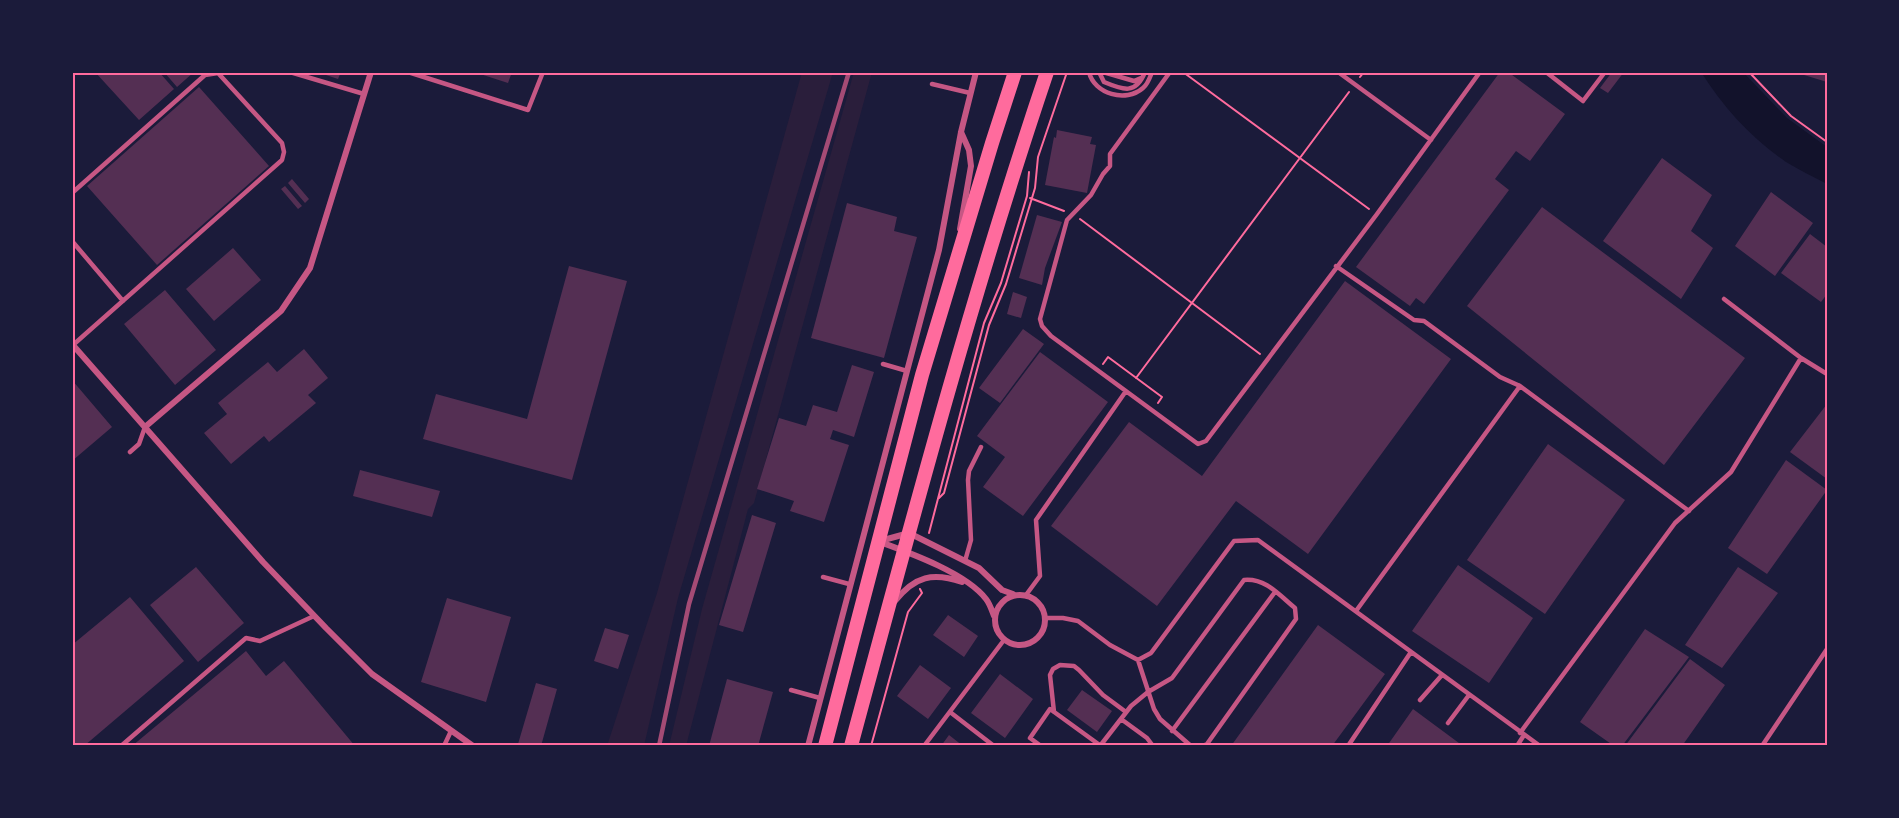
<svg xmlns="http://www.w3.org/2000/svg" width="1899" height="818" font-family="'Asap Condensed',sans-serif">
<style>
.green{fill:#2a1e3b}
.water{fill:#12122b}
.building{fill:#542f53}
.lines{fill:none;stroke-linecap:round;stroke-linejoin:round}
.path{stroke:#ff6b9d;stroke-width:2}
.service{stroke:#c65784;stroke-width:4.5}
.minor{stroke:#c65784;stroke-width:6}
.trunk{stroke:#ff6b9d;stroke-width:14}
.rail{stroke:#a44b75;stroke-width:4.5}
.neatline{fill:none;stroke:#ff6b9d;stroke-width:2}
</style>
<rect width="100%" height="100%" fill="#1b1b3a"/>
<!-- green -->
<path class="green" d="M802,72H833L678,598L644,746H607L657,593Z
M854,72H872L754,503L748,509L686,746H669L702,609Z"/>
<!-- water -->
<path class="water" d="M1701,72H1743L1787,118L1827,147V184C1814,177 1799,170 1786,162C1751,138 1724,108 1701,72Z"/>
<!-- building -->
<path class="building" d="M95,72H159L174,89L139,120Z
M164,72H194L177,87Z
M317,72H341L338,79Z
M474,72H512L508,83Z
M1500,72H1508L1565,114L1530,161L1516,151L1495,179L1509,190L1424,304L1416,298L1410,306L1356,267Z
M1612,72H1624L1608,93L1600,88Z
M1805,72H1827V82L1804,75Z
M199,87L269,166L157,265L87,186Z
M1057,130L1092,137L1090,144L1096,145L1087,193L1045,185L1054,137L1056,138Z
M1662,158L1712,195L1691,231L1713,248L1681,299L1603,241Z
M292,179L309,199L305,203L288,183Z
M285,186L302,206L298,209L281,189Z
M1771,192L1813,223L1775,276L1735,246Z
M847,203L897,217L894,231L917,237L884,358L811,338Z
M1542,207L1745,358L1664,465L1467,306Z
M1037,215L1062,222L1045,268L1042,285L1019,278Z
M1810,234L1827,247V294L1821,302L1781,273Z
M233,248L261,280L214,321L186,289Z
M569,266L627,281L572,480L423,439L436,394L527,419Z
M1345,281L1451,359L1308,554L1236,501L1157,606L1051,526L1129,422L1202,476Z
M165,290L216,350L175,385L124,324Z
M1013,292L1027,297L1021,318L1007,314Z
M1023,329L1044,344L1000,403L979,388Z
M304,349L328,378L308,395L316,403L269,442L264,436L231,464L204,433L227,414L218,403L268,362L277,372Z
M1040,352L1108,402L1023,516L983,487L1005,457L977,436Z
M852,365L874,372L854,437L833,430L830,439L849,445L824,522L790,511L794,501L757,489L779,418L806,426L813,405L837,412Z
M72,380L112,427L72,461Z
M1827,404V479L1790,452Z
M1548,444L1625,500L1545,614L1467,560Z
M1786,460L1827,490L1767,574L1728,548Z
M360,470L440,491L432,517L353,496Z
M752,515L776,523L743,632L719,625Z
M1458,565L1533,618L1489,683L1412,631Z
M196,567L244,623L198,662L150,605Z
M1738,567L1778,593L1722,668L1685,645Z
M130,597L184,661L84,746H72V645Z
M447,598L511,617L486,702L421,682Z
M948,615L978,636L964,657L933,635Z
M1318,625L1385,674L1332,746H1231Z
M605,628L629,635L618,669L594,661Z
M1645,629L1689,657L1622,746H1614L1580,722Z
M246,651L266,676L284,661L355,746H132Z
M1690,659L1725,685L1682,746H1625Z
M920,665L951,688L928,719L897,696Z
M1000,674L1033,699L1005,738L971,713Z
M727,679L773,692L758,746H709Z
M536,683L557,689L541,746H525L518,744Z
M1082,690L1112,711L1097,732L1067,710Z
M1413,709L1463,746H1387Z
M949,735L963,746H941Z"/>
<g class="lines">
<!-- path -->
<path class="path" d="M1183,72L1369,209
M1749,72L1791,116L1827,142
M1360,77L1364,72
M1030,198L1064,211
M1080,219L1260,354
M1103,364L1108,357L1162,397L1158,403
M1136,378L1349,92
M939,498L944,493L989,325L1006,284L1035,188L1038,157L1067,72
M929,533L984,323L1001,283L1027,196L1029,172
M871,746L908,612L922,593L920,589"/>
<!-- service -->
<path class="service" d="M290,72L364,94
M408,72L528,110L543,72
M1089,72C1094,94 1126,103 1143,88C1148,84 1150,77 1152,72
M1099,72L1104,82C1123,90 1136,95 1145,72
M1103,72L1134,81L1141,78
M1170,72L1110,154V166L1103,174L1091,195L1067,220L1040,319L1042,326L1051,336L1198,444L1206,441L1377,214L1480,72
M1338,72L1431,140
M1546,72L1583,101L1605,72
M932,84L970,93
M72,193L205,75L218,73L282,143L284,152L282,160L73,345
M72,241L123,301
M1336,266L1414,320L1424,321L1500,377L1520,386L1689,511
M1724,299L1801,358L1827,374
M883,364L907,371
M130,452L139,444L145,427
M965,561L971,540L968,480L969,471L981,447
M823,577L849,584
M1026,595L1040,576L1036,520L1126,391
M1356,611L1520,386
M1045,618H1063L1078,621L1110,645L1138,660L1151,653L1234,541L1258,540L1540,746
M1138,660L1154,709L1160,719L1191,746
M791,690L820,698
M1420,700L1442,675
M950,712L994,746
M1054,712L1050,675L1053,669L1060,665L1074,666L1079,670L1103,695L1126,712
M1121,719L1147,738L1153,746
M1448,723L1469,695
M1172,731L1275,592
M1520,733L1675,523L1731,472L1801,358
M121,746L246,638L260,641L314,616
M444,746L451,731
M924,746L1004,640
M1041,746L1030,738L1050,709L1101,746
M1100,746L1131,706L1148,692L1172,678L1244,580C1266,578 1279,595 1295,608L1296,619L1207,744L1202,746
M1348,746L1411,652
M1517,746L1524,735
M1762,746L1827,649"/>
<!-- minor -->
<path class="minor" d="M960,229L971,166L969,150L961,132
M72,344L263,562L326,628L372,674L473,746
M145,427L281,311L310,268L371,72
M880,541L909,533L979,568L1002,590L1013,594
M880,542C910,553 966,573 986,599C990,604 992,611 994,616
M995 620a25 25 0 1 1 50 0a25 25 0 1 1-50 0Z
M895,601C915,576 933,572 962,582
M808,746L939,250L961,132L976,72"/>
<!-- trunk -->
<path class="trunk" d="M825,746L922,375L992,143L1015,72
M851,746C912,520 972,294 1047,72"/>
<!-- rail -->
<path class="rail" d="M659,746L689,604L849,72"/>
</g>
<!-- border -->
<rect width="1899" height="818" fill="none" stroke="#1b1b3a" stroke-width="147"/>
<rect x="74" y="74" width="1752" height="670" class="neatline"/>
</svg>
